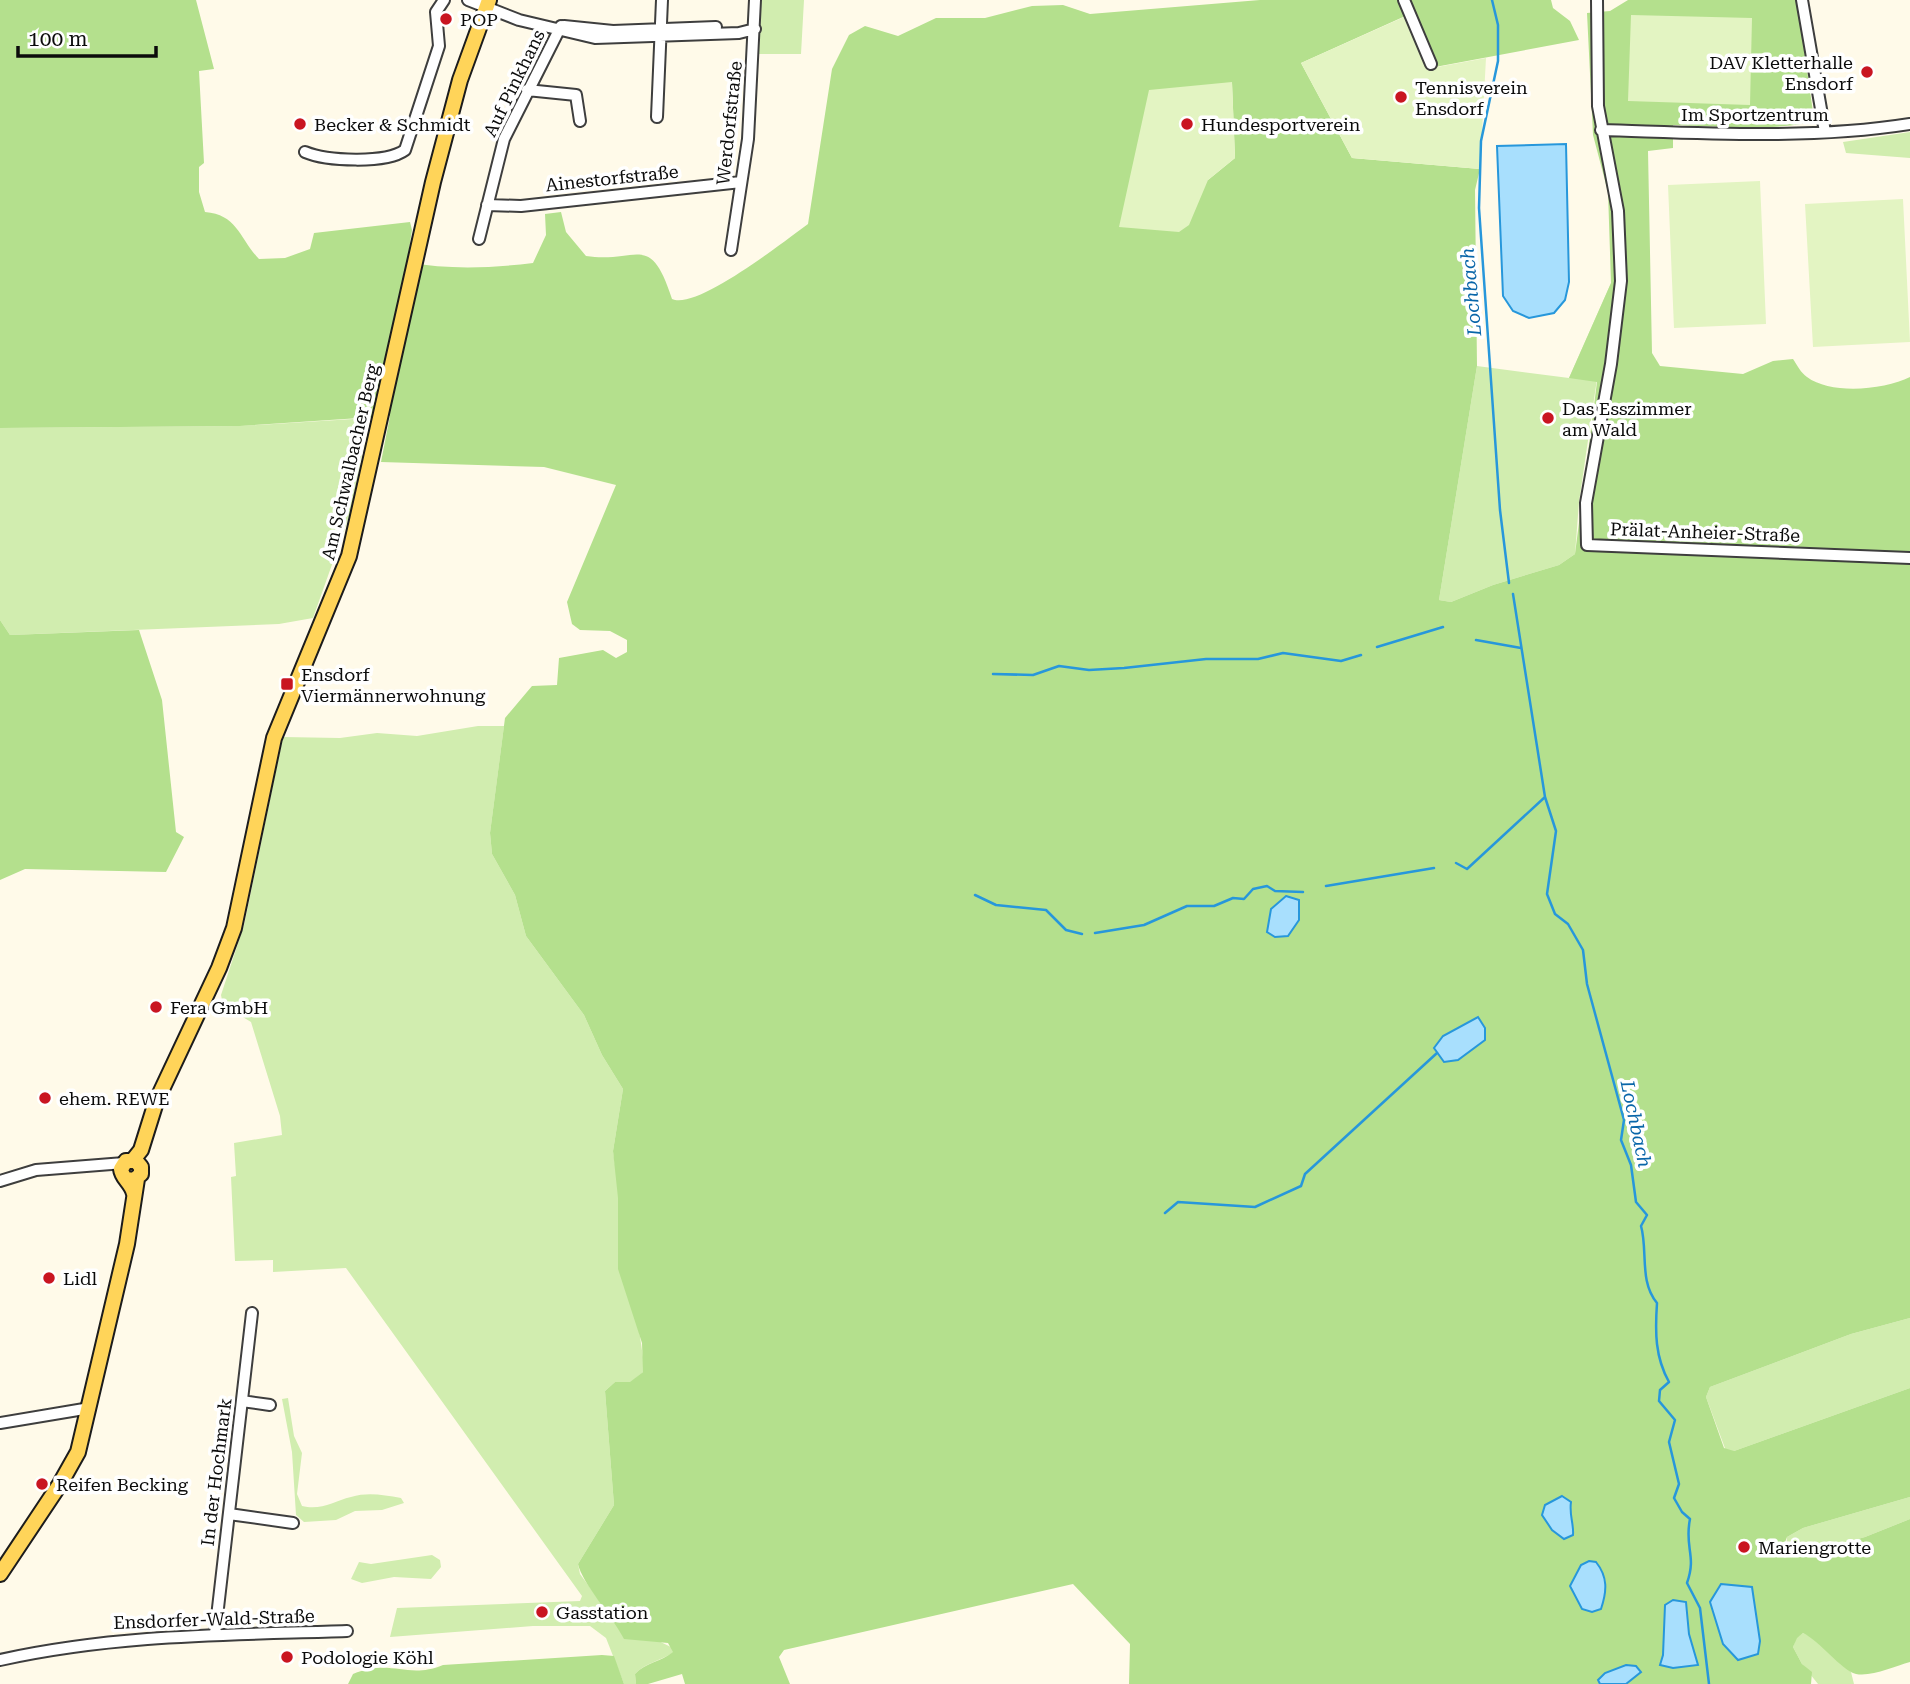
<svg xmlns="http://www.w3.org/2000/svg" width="1910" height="1684" font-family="'Roboto Serif',serif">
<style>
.green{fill:#d1edaf}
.forest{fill:#b4e08d;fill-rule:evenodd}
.pitch{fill:#e3f4c2}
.water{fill:#a8dffd;stroke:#2797db;stroke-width:2}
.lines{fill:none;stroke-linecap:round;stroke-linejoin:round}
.stream{stroke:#2797db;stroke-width:2.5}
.minor-casing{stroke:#3e3e3e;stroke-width:14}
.major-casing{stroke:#1c1c1c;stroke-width:18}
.minor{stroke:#fff;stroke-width:10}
.major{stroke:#ffd459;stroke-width:14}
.poi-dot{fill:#c91521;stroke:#fff;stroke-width:2.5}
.labels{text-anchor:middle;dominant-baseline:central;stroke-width:7;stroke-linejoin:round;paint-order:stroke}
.poi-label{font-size:18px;fill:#0b0b0b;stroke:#fff;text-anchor:start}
.street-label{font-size:18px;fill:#0b0b0b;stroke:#fff}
.water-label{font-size:19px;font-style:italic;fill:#0966a9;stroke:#fff}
</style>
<rect width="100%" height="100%" fill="#fffae9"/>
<!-- green -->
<path class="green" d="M761,0H804L801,54H759Z
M1910,132V158L1846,153L1843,142Z
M1611,283L1579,502L1575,554L1559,565L1493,585L1451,602L1439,600L1477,366L1569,378Z
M369,418L351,511L313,618L279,624L10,635L0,620V428L240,426Z
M478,726H504L490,833L492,854L515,895L526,936L584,1015L602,1055L623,1089L613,1151L644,1364L643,1372L630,1383L615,1382L605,1391L614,1505L578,1564L580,1574L613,1619L673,1648L674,1652C661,1661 646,1662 635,1674L636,1684H624L606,1638L590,1626H533L390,1637L397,1608L580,1601L582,1596L346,1268L273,1272V1260L235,1261L231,1177L236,1176L234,1143L282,1135L280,1116L251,1022L223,1005L221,995L244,925L283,737L340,738L377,733L417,736Z
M1910,1318V1388L1734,1451H1726L1706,1397L1710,1387L1851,1334Z
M288,1398L294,1436L302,1453L297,1494L302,1506C321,1511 334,1501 351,1497C368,1492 383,1495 401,1498L404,1503L382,1510L355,1511L336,1520L304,1522L296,1515L292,1452L282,1399Z
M1910,1497V1519L1865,1537L1797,1556L1786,1550L1787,1537L1803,1528Z
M432,1555L440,1560L441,1567L431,1579L394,1577L362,1583L351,1579L359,1562L371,1564Z
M1803,1633L1816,1639L1851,1672L1854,1684H1818L1802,1664L1793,1647L1796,1638Z"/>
<!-- forest -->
<path class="forest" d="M0,0H196L214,69L199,71L204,163L199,167V192L205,212C238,215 239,238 259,259L285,258L310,249L314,233L410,222L412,230L407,262C449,270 491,268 533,263L546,235L545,214L561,212L566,232L586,256C637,264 650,230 672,299C696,311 786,240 808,224L832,69L849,35L865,26L898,36L936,18H985L1032,6L1063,5L1090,14L1260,0H1551L1553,8L1570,21L1579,40L1435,67L1412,13L1301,63L1352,158L1480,169L1475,190L1477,366L1439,600L1451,602L1493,585L1559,565L1575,554L1597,382L1569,378L1611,283L1608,192L1593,135L1587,13L1610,11L1628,0H1797L1814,119C1801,132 1698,126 1673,125V148L1648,151L1652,353L1660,366L1743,374L1773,361L1793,359C1797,365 1801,373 1807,377C1831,395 1884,390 1910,377V1318L1851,1334L1710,1387L1706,1397L1724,1448L1734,1451L1910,1388V1497L1803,1528L1787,1537L1784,1545L1789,1554L1797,1556L1865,1537L1910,1519V1662C1895,1666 1872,1677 1856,1674C1841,1670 1820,1641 1803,1633L1797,1638L1793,1647L1802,1664L1812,1672L1811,1684H1129L1130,1644L1073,1584L784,1650L779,1657L790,1684H685L682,1674L648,1684H636L635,1674C646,1662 661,1662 673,1652L668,1643L624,1639C613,1617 582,1583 578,1564L614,1505L605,1391L615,1382H630L643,1372L642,1343L618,1269V1198L613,1151L623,1089L602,1055L584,1015L526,936L515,895L492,854L490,833L505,718L532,686L557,685L559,658L603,650L616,658L627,652V640L610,631L580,630L572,624L567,602L616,485L544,467L381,462L390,416L240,426L0,428ZM1232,83L1235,158L1208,180Z
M0,620L10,635L139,630L162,700L176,832L184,837L166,872L25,869L0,880Z
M602,1655L614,1656L624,1684H348L353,1674C392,1658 407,1680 443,1665Z"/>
<!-- pitch -->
<path class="pitch" d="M1631,15L1752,18L1750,105L1628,101Z
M1404,17L1432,68L1486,58L1480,169L1352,158L1301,63Z
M1232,82L1235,158L1208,180L1189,225L1179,232L1119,227L1149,90Z
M1760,181L1766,324L1674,328L1668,185Z
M1903,199L1910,342L1813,347L1805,204Z"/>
<!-- water -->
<path class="water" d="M1566,144L1569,282L1565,300L1554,313L1529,318L1513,311L1503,296L1497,146Z
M1286,896L1299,900V920L1288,936L1275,937L1267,932L1271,909Z
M1478,1017L1485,1028V1040L1458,1060L1444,1062L1434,1048L1443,1036Z
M1562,1496L1571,1502C1569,1515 1574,1524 1573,1535L1564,1539L1552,1530L1542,1515L1545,1505Z
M1589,1561L1596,1562C1608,1577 1607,1591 1601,1609L1592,1612L1582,1609L1570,1586L1581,1565Z
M1721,1584L1752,1587L1760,1641L1758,1654L1738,1660L1723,1644L1710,1602Z
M1673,1600L1686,1602L1689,1634L1698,1665L1673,1668L1660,1665L1663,1655L1665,1605Z
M1626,1665L1636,1666L1641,1672L1626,1684H1600L1598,1680L1605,1673Z"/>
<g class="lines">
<!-- stream -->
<path class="stream" d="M1492,0L1498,25V61L1481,141L1479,208L1500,510L1509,583
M1513,594L1545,797L1556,831L1547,894L1555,914L1568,924L1583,950L1587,984L1624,1120L1621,1140L1631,1165L1636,1202L1647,1215L1641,1226C1648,1250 1639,1282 1657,1303C1655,1332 1655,1357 1669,1382L1660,1390L1659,1401L1675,1420L1669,1442L1679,1484L1674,1498L1682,1512L1690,1519C1684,1548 1697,1555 1687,1583L1700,1608L1709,1684
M1476,640L1521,648
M1377,647L1443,627
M993,674L1033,675L1059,666L1089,670L1124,668L1206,659H1258L1283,653L1341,661L1361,655
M1456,863L1467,869L1545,797
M1326,886L1434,868
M975,895L996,905L1046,910L1066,930L1082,934
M1095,933L1144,925L1187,906H1214L1233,898L1244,899L1253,889L1267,886L1275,891L1303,892
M1165,1213L1178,1202L1255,1207L1301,1186L1305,1174L1437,1053"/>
<!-- minor casing -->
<g class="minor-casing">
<path id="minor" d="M468,0L519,20L595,38L739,33L755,29
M1404,0L1431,64
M1597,0L1598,106L1618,211L1621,281L1611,364L1586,503L1587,545L1910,558
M1802,0L1825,132
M564,26L613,31L716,27
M527,90L576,95L580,121
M657,117L662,0
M1601,130C1703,133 1808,140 1910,124
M305,152C326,161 386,164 405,150L439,46L436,12L444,0
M487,205L521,206L741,182
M479,239L504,139L561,26
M731,250L748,139L755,0
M0,1181L36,1170L124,1163
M242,1401L270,1405
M0,1423L90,1408
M229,1514L293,1523
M215,1634L252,1313
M0,1660C118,1634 228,1635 347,1631"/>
</g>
<!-- major casing -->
<g class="major-casing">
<path id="major" d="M133,1160L141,1150L156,1102L219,968L234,928L274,738L349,556L433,182L460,80L489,0
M126,1179L134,1180L141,1174V1167L136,1161H126L121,1169C122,1179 132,1183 134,1194
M0,1574L60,1484L78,1452L127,1244L137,1179"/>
</g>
<!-- minor -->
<use href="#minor" class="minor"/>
<!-- major -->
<use href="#major" class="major"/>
</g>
<!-- markers -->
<g class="poi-dot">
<circle cx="446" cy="19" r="7"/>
<circle cx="1867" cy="72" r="7"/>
<circle cx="1401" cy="97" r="7"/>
<circle cx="300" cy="124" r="7"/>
<circle cx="1187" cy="124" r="7"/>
<circle cx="1548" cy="418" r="7"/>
<rect x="280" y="677" width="14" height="14" rx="3.5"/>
<circle cx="156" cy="1007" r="7"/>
<circle cx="45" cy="1098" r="7"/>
<circle cx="49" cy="1278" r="7"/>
<circle cx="42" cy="1484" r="7"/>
<circle cx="1744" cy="1547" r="7"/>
<circle cx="542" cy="1612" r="7"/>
<circle cx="287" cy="1657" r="7"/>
</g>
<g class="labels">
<!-- poi labels -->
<g class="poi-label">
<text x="460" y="19">POP</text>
<text x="1853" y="62" text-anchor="end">DAV Kletterhalle<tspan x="1853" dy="21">Ensdorf</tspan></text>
<text x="1415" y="87">Tennisverein<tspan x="1415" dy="21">Ensdorf</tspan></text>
<text x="314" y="124">Becker &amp; Schmidt</text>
<text x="1201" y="124">Hundesportverein</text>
<text x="1562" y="408">Das Esszimmer<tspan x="1562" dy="21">am Wald</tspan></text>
<text x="301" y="674">Ensdorf<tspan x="301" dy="21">Viermännerwohnung</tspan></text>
<text x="170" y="1007">Fera GmbH</text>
<text x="59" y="1098">ehem. REWE</text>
<text x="63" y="1278">Lidl</text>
<text x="56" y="1484">Reifen Becking</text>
<text x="1758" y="1547">Mariengrotte</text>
<text x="556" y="1612">Gasstation</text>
<text x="301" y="1657">Podologie Köhl</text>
</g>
<!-- street labels -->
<g class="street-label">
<text transform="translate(514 83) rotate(-64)">Auf Pinkhans</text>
<text x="1755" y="114">Im Sportzentrum</text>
<text transform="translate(729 123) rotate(-84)">Werdorfstraße</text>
<text transform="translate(612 178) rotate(-6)">Ainestorfstraße</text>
<text transform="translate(350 462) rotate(-77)">Am Schwalbacher Berg</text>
<text transform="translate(1705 532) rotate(2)">Prälat-Anheier-Straße</text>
<text transform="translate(216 1472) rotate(-83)">In der Hochmark</text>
<text transform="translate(214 1619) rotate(-2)">Ensdorfer-Wald-Straße</text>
</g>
<!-- water labels -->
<g class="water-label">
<text transform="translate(1471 292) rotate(-95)">Lochbach</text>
<text transform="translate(1636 1124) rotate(78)">Lochbach</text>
</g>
</g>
<!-- scale -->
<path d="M18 46v10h138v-10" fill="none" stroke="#0b0b0b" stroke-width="3.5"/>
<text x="28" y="46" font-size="21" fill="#0b0b0b" stroke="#ffffff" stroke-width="5" paint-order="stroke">100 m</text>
</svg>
